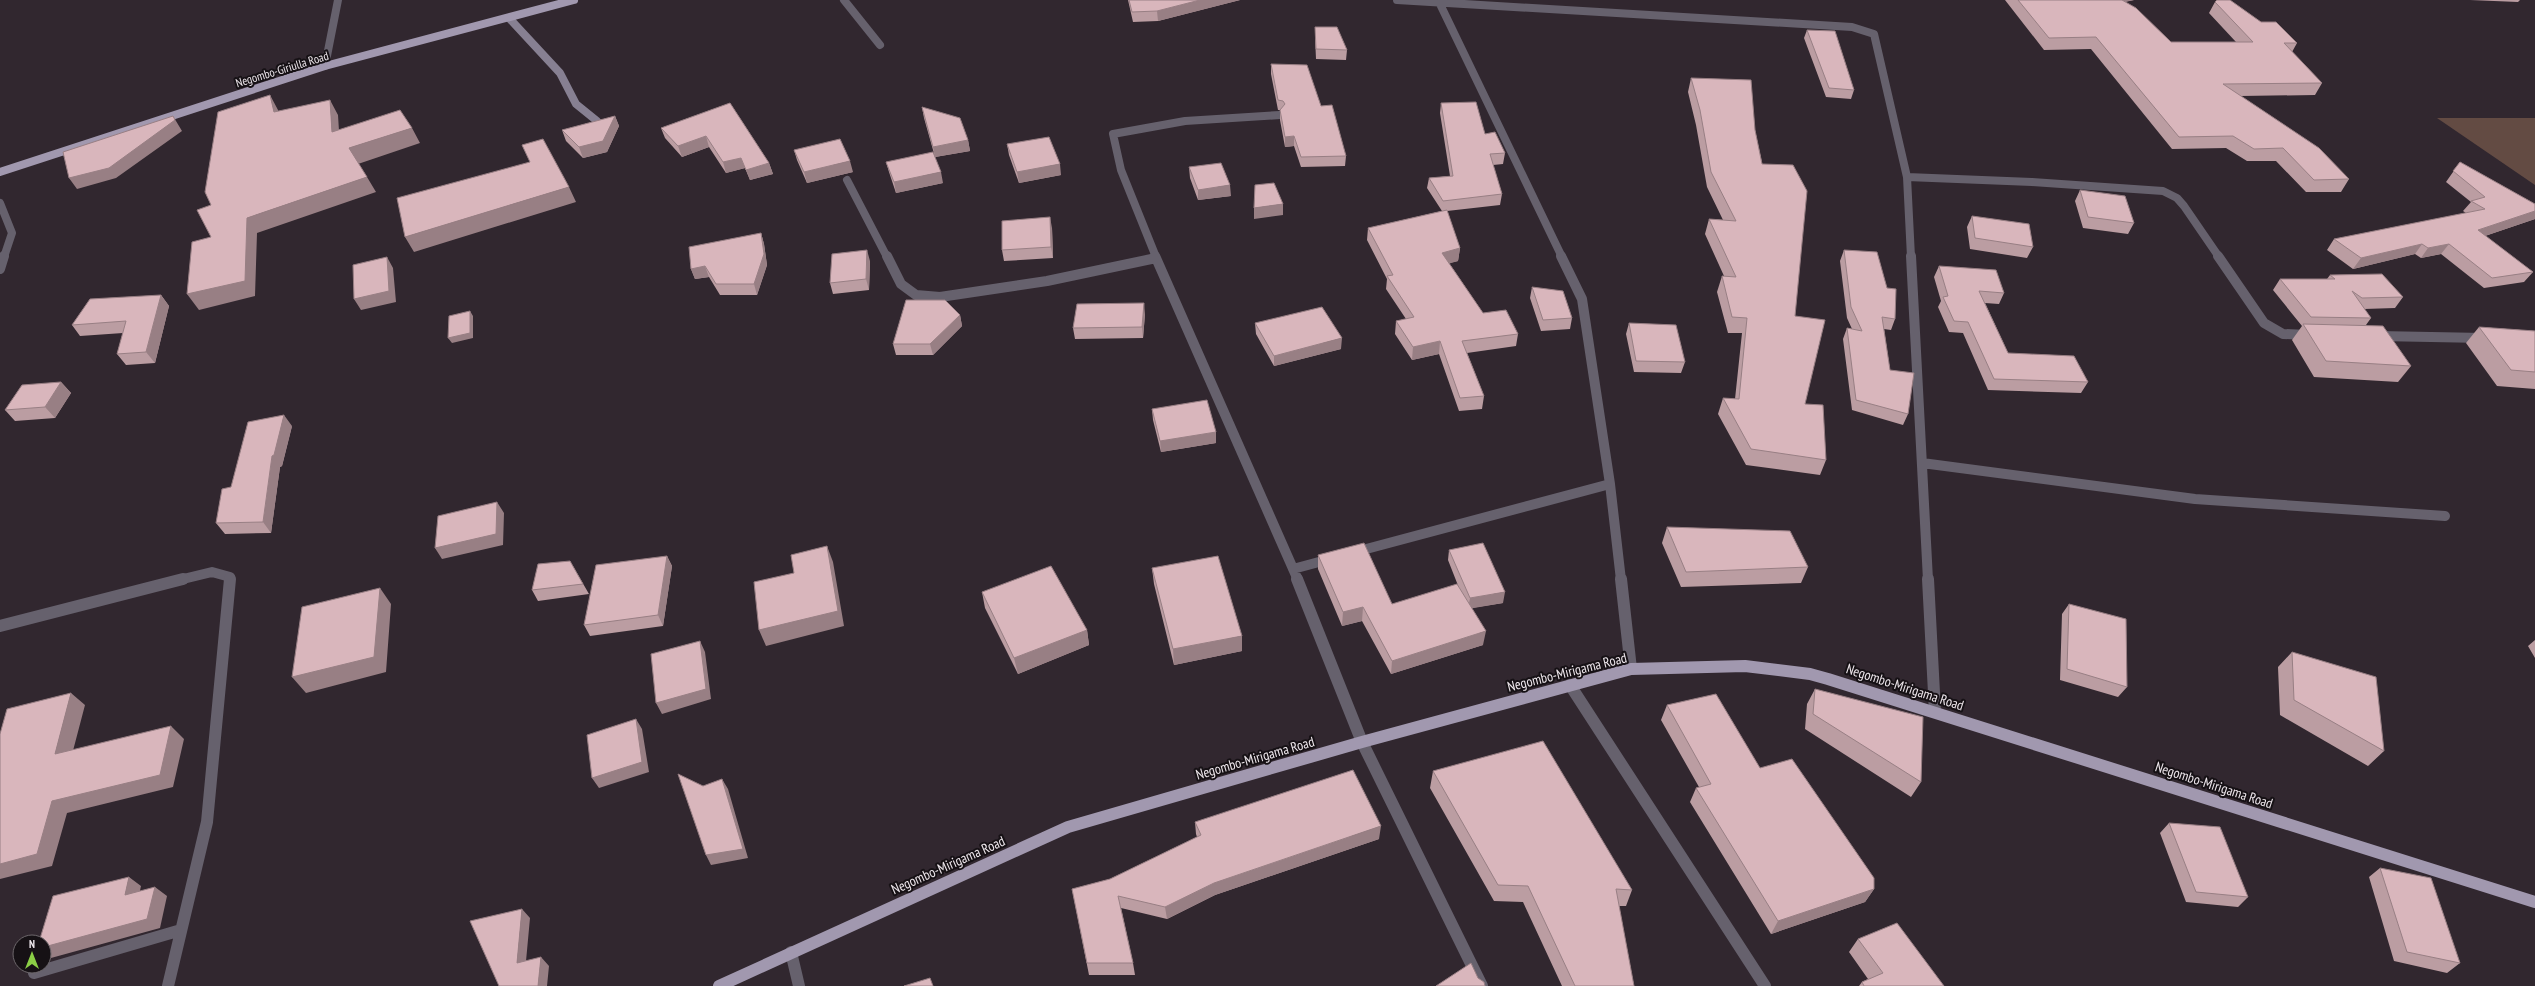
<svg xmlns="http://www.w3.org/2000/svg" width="2535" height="986" font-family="'PT Sans Narrow',sans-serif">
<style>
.green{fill:#634b43}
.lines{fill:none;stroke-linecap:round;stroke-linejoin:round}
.street-far2{stroke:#66616d;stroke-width:8}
.street-far1{stroke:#66616d;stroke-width:10}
.street{stroke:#66616d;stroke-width:12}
.secondary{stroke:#878092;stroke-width:8}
.primary-far1{stroke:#a198af;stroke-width:8}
.primary{stroke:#a198af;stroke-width:12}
.wall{fill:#bb9da2}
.shaded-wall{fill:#987f84}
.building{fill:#d9b6bc;stroke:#987f84}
.labels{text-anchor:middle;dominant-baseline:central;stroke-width:4;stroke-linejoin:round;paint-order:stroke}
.far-street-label{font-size:12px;fill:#efe8ed;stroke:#161115}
.street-label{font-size:14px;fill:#efe8ed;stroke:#161115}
</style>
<rect width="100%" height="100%" fill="#31272f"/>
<!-- green -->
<path class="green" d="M2437,118H2535V185Z"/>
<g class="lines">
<!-- street-far2 -->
<path class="street-far2" d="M844,0L880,45
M1397,0L1852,27L1874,34L1907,177L1911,257
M1440,4L1562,257
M325,66L338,0
M1907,177L2032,182L2163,191L2177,198L2184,206L2219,257
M847,180L887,257
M0,203L12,233L4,257
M1156,257L1121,170L1113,134L1185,121L1280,115"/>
<!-- street-far1 -->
<path class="street-far1" d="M887,256L901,284L916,295L940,297L1047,281L1156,258L1298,580
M1155,256L1156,258
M1561,256L1582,299L1610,484L1621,580
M1911,256L1928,580
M2218,256L2264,323L2283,334L2308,335
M0,269L4,256
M2378,336L2484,338
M1922,463L2195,499L2445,516
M1355,552L1610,484
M1293,569L1330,559
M179,580L212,572L230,577V580"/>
<!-- street -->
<path class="street" d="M1297,579L1362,742L1482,986
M1621,579L1631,669
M1928,579L1935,712
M0,626L183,579
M1570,685L1765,986
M791,952L799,986
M34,973L181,930
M168,986L207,822L230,579"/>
<!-- secondary -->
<path class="secondary" d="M509,18L560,73L576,104L597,121"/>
<!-- primary-far1 -->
<path class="primary-far1" d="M0,172L325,66L574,0"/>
<!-- primary -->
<path class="primary" d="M719,986L1068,827L1362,742L1631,669L1745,666L1810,674L1828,679L2535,902"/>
</g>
<!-- wall -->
<path class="wall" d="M1128,0H1240L1158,21L1133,22Z
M2005,0H2134L2125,2L2171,42H2236L2209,13L2215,2L2261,22L2297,43L2292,52L2322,83L2315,95L2240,96L2349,179L2341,192H2306L2276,161H2247L2226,148L2172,149L2091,49L2044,50Z
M2470,0H2520L2518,2Z
M1315,27L1347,50L1346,60L1316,59L1315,37Z
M1807,30L1854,90L1851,99L1826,97L1804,38Z
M1271,64L1321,106L1346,156L1345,166L1301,167L1294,146L1285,147L1280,120V110H1278L1271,74Z
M1691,78L1755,130L1795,316L1805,404L1826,460L1820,475L1746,465L1718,414L1723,398L1735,399L1742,333H1728L1717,292L1722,276H1724L1705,234L1709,219L1723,220L1707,187L1696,125L1688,92Z
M730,103L769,163L773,174L750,180L745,168L726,173L709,147L682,157L665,138L661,128Z
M1441,103L1485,134L1505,153L1503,164L1493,165L1502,194L1500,205L1447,211L1460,248L1458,261L1449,263L1483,313L1518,334L1516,346L1467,353L1484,396L1482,409L1459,411L1439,354L1412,360L1395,334L1396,321L1406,319L1386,289L1387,279L1367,240L1368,228L1442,211L1427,188L1429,178L1450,176L1440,113Z
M922,107L968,140L970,151L935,157L924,118Z
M615,116L619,126L607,152L583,158L566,141L562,130Z
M1007,144L1061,175L1019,183L1009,155Z
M794,150L853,172L807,183L797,160Z
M886,162L943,183L896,193L889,172Z
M2460,162L2535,204V219L2485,236L2533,272L2524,282L2484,288L2441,254L2421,258L2415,254L2353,269L2327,250L2334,239L2466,213L2463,211L2471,202L2446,182Z
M1189,167L1231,196L1198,200L1190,178Z
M2080,190L2134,223L2128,234L2083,228L2075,201Z
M1972,216L2033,247L2027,258L1970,249L1967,227Z
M1052,228L1053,258L1004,261L1002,250Z
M761,233L764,244L767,265L757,295H720L709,277L695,279L691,269Z
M1844,250L1895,319L1891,330L1884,329L1890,370L1908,414L1903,425L1852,410L1843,339L1847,328L1852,329L1847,318L1840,261Z
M870,261L869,290L833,294L830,283Z
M1939,266L2004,293L1999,304L1985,303L2008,353L2088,382L2081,393L1988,390L1963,333L1949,332L1938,307L1941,301L1934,277Z
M2330,275L2403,297L2395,308L2364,309L2371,318L2366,325L2411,366L2398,382L2314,377L2292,340L2302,326L2273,290L2280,279H2327Z
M1532,287L1572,318L1570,329L1541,331L1530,298Z
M161,295L169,306L155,363L126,365L117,354L123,333L80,336L72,325Z
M1145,314L1143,338L1075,339L1073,328Z
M960,315L962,326L933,355H896L893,344Z
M1255,323L1341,349L1274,366L1256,334Z
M1629,323L1685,362L1681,373L1634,372L1626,334Z
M2479,327L2535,331V389L2497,386L2466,343Z
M61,382L71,393L55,418L15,421L5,410Z
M1152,409L1216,432V443L1161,452L1153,420Z
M292,426L282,466L280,467L271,533L225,534L216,523L231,487Z
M1667,527L1808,567L1801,583L1681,587L1662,543Z
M1449,550L1503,603L1471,608L1483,645L1391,674L1362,621L1342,626L1318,569V555L1392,604L1459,588L1448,560Z
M667,556L672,566L663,626L590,636L584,625Z
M570,561L589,594L538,601L532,590Z
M1152,568L1242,651L1174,665L1154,584Z
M982,592L1087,630L1089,645L1018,674L985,608Z
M2069,604L2127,687L2118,697L2060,680L2062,614Z
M2535,640V658L2528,646Z
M2292,652L2384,751L2368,766L2280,715L2278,667Z
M1815,689L1921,782L1911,797L1805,729L1807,704Z
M1667,705L1760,768L1874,889L1865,902L1771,934L1690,802L1696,788L1699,787L1661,720Z
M1433,771L1632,890L1626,906H1619L1634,986H1562L1523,902L1494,901L1430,788Z
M1195,822L1379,839L1215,895L1167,919L1121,908L1133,963L1135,975H1089L1072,889L1110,879L1197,837L1196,834Z
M2169,823L2248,897L2238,907L2186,902L2160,833Z
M2380,868L2460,963L2447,973L2394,961L2369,877Z
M1858,939L1944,986H1859L1862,982L1868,979L1849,952Z"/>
<!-- shaded-wall -->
<path class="shaded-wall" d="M1200,0H1240L1158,21L1157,11Z
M2108,0H2134L2106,5Z
M270,95L278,110L283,127L274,112Z
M330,100L338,115L340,147L332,132Z
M173,116L182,131L116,178L77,189L69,178Z
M615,116L619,126L607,152L583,158L579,147Z
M412,128L420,143L358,164L349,148Z
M706,136L709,147L682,157L678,146Z
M1294,136V146L1285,147V137Z
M968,140L970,151L935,157L933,147Z
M741,158L745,168L726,173L723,162Z
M850,161L853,172L807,183L804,172Z
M769,163L773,174L750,180L746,170Z
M1060,164L1061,175L1019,183L1017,172Z
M941,172L943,183L896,193L894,182Z
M367,177L376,192L257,233L255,296L199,310L187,294L247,218Z
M1230,185L1231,196L1198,200V190Z
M569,187L576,202L414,252L405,237Z
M1283,204V215L1254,219V208Z
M2535,211V219L2470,241L2478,230Z
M1050,217L1052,228L1053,258L1051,247Z
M761,233L764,244L767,265L757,295L754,284Z
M2422,244L2415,254L2353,269L2361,258Z
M2449,244L2441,254L2421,258L2428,248Z
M1460,248L1458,261L1441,266L1442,253Z
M867,250L870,261L869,290L866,279Z
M387,257L393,268L396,302L361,310L354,299Z
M705,266L709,277L695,279L691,269Z
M161,295L169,306L155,363L146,352Z
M1144,303L1145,314L1143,338L1142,327Z
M470,311L473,316V338L452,343L448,338Z
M960,315L962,326L933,355L930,344Z
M1342,338L1341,349L1274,366V356Z
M1440,341L1439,354L1412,360L1413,347Z
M61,382L71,393L55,418L45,407Z
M284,415L292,426L282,466L280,467L271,533L263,522L272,456Z
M1216,432V443L1161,452L1160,441Z
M497,502L504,513L503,545L442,559L435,548Z
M827,546L833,562L844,626L766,646L759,630Z
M667,556L672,566L663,626L658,615Z
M380,588L391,604L386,672L306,693L292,677Z
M1505,592L1503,603L1468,609L1470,598Z
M1363,607L1362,621L1342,626L1343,612Z
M1087,630L1089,645L1018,674L1014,658Z
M1486,631L1483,645L1391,674L1392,661Z
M1242,636V651L1174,665L1173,649Z
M700,641L705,652L711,699L662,714L656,703Z
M71,693L85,705L69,766L55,754Z
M636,719L642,729L649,772L599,788L592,778Z
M171,726L184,739L173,787L67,813L52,866L0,879V864L52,801Z
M722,779L728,789L748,858L711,865L706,855Z
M1381,826L1379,839L1215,895L1167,919L1165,907L1214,883Z
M129,877L141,886L137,904L125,895Z
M155,887L167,896L160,928L51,958L44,954V947Z
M1874,889L1865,902L1771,934L1778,921Z
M522,909L530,918L525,972L517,963Z
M541,957L549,966L547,986H538Z"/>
<!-- building -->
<path class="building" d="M1129,0H1200L1157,11L1132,12Z
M2018,0H2122L2136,8L2171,42H2253L2215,2L2217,0H2230L2261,22H2276L2297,43H2284L2322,83L2223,84L2319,148L2349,179L2314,180L2283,148L2254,149L2233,136L2179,137L2096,37L2049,38Z
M1315,27H1337L1347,50L1316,49Z
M1807,30L1835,31L1854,90L1829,88Z
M1271,64L1307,65L1321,106L1332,105L1346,156L1301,157L1294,136L1285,137L1280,110L1285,104L1283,101L1278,100Z
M1691,78L1751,80L1755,130L1762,164L1793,165L1807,191L1795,316L1825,320L1805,404L1823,405L1826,460L1751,449L1723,398L1739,399L1747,318L1732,317L1722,276L1736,277L1709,219L1736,221L1711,172L1700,110Z
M270,95L274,112L330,100L332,132L400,110L412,128L349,148L367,177L247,218L245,281L187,294L192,242L211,237L197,210L211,205L205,192L218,112Z
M1476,102L1485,134L1495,132L1505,153L1490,154L1502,194L1443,201L1429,178L1453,176L1441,103Z
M730,103L769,163L746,170L741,158L723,162L706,136L678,146L661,128Z
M922,107L960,118L968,140L933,147Z
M173,116L175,120L109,168L69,178L63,152Z
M615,116L603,141L579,147L562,130Z
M1049,137L1060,164L1017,172L1007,144Z
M543,139L569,187L405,237L397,198L530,162L522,145Z
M840,139L850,161L804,172L794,150Z
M933,152L941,172L894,182L886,162Z
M2460,162L2535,204V211L2478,230L2533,272L2492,278L2449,244L2428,248L2422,244L2361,258L2334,239L2485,209L2471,201L2485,197L2453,171Z
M1221,163L1230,185L1198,190L1189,167Z
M1274,183L1283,204L1254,208L1255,185Z
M2080,190L2125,196L2134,223L2088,217Z
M1447,210L1460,248L1442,253L1483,313L1506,310L1518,334L1462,341L1484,396L1460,398L1440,341L1413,347L1396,321L1414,317L1387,276L1393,275L1368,228Z
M1972,216L2029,224L2033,247L1975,238Z
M1050,217L1051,247L1002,250V221Z
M761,233L764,254L754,284H716L705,266L691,269L689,247Z
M867,250L866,279L830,283L832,254Z
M1844,250L1877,252L1887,288L1896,289L1895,319L1882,317L1890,370L1914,373L1908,414L1856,400L1847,328L1862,331L1851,307Z
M387,257L389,291L354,299L353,265Z
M1939,266L1996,270L2004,293L1979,291L2008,353L2074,356L2088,382L1994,379L1968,322L1954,321L1943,297L1948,296Z
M2382,274L2403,297L2362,298L2352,291L2371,318L2311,317L2280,279H2335L2330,275Z
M1532,287L1563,291L1572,318L1543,320Z
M161,295L146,352L117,354L126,321L72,325L90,299Z
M906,300H945L960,315L930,344H893Z
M1144,303L1142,327L1073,328L1077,304Z
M1322,307L1342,338L1274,356L1255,323Z
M470,311V333L448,338L449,316Z
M1629,323L1676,325L1685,362L1636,361Z
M2303,324L2383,326L2411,366L2326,361Z
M2479,327L2535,331V372L2511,370Z
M61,382L45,407L5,410L22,385Z
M1207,400L1216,432L1160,441L1152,409Z
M284,415L274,455L272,456L263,522L216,523L222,489L231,487L248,422Z
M497,502L496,534L435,548L438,516Z
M1667,527L1790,531L1808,567L1686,572Z
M1364,543L1392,604L1457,584L1486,631L1392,661L1363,607L1343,612L1318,555Z
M1483,543L1505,592L1470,598L1449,550Z
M827,546L838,611L759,630L754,582L794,573L791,555Z
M667,556L658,615L584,625L596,565Z
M1218,556L1242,636L1173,649L1152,568Z
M570,561L583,584L532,590L538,564Z
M1051,566L1087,630L1014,658L982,592Z
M380,588L374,657L292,677L302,607Z
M2069,604L2126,619L2127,687L2067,669Z
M700,641L706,689L656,703L651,654Z
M2292,652L2376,677L2384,751L2294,700Z
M1815,689L1923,717L1921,782L1813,714Z
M71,693L55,754L171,726L160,775L52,801L37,854L0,864V734L7,709Z
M1716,694L1760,768L1792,759L1874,878V889L1778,921L1696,788L1711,784L1667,705Z
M636,719L642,762L592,778L587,735Z
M1543,741L1632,890L1616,889L1634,986H1575L1528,886L1498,885L1433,771Z
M1353,770L1381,826L1214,883L1165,907L1118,896L1133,963H1087L1072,889L1110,879L1201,835L1195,822Z
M678,774L703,786L722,779L743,849L706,855Z
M2169,823L2220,827L2248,897L2196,892Z
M2380,868L2431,878L2460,963L2407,952Z
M129,877L125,895L155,887L147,919L44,947V942H39L53,896Z
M522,909L517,963L541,957L538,986H499L470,921Z
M1897,923L1944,986H1864L1862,982L1883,973L1858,939Z
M1471,963L1478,978L1484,982L1485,986H1436Z
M930,978L933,986H904Z"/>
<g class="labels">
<!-- far-street labels -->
<g class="far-street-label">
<text transform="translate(282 69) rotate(-17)">Negombo-Giriulla Road</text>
</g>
<!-- street labels -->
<g class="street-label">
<text transform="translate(1567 672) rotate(-14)">Negombo-Mirigama Road</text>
<text transform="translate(1905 687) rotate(18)">Negombo-Mirigama Road</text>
<text transform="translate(1255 758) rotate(-16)">Negombo-Mirigama Road</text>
<text transform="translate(2214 785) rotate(18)">Negombo-Mirigama Road</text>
<text transform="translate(948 865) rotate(-24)">Negombo-Mirigama Road</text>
</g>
</g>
<!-- north arrow -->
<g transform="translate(32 954)"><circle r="19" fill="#161115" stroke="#6d676b"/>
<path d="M0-3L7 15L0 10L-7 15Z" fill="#8bce46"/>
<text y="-6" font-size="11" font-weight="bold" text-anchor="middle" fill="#efe8ed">N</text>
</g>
</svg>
